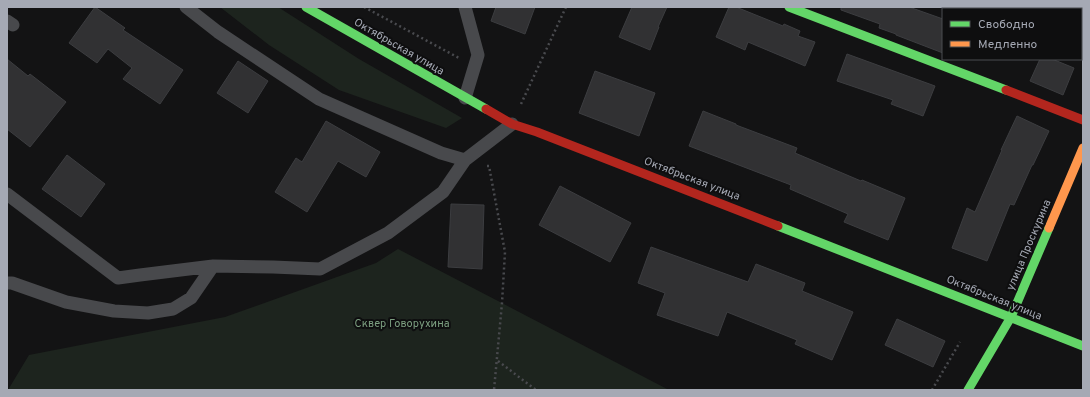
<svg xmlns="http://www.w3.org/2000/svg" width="1090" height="397" font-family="Overpass,sans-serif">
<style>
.green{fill:#1d241e}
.building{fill:#313133;stroke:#3c3d40}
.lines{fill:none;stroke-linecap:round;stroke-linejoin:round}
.path{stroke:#494a4e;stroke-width:2.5;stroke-dasharray:2 3;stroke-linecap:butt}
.lane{stroke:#48494c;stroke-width:13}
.fast{stroke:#63d668;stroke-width:9}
.slow{stroke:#ff974d;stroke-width:9}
.jam{stroke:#b3261e;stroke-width:9}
.labels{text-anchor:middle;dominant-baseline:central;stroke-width:4;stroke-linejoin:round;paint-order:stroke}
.street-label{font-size:11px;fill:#a5a9b4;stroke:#0e0e0f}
.park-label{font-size:11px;fill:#7c9f80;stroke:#0e0e0f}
</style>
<rect width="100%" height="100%" fill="#131314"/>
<!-- green -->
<path class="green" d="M220,7H278L359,59L462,118L446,128L339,90L269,45Z
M398,249L669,390H8L29,355L225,317L376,263Z"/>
<!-- building -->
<path class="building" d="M95,7L125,28L123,30L183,70L160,104L123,79L132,68L108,49L97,63L69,43Z
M496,7H535L525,34L491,21Z
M632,7H667L658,27H659L650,50L619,37Z
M729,7H736L783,26L784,24L800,31L798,36L815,42L805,66L748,42L745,50L716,37Z
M841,7H909L943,19V53L896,35V34L879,28L880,24L841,10Z
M847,54L935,86L923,116L891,104L893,100L837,81Z
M7,59L28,76L30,74L66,102L30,147L7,129Z
M1040,59H1052L1074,68L1063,95L1030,81Z
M238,61L268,81L248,113L217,93Z
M595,71L655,93L639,136L579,113Z
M703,111L736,124V125L797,148L795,153L861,181L862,180L905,198L888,240L844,222L848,214L790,189L791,185L689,146Z
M1017,116L1049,131L1033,165H1032L1014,205L1010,204L987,261L952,248L967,208L975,212L1002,150H1001Z
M326,121L380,152L366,177L338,161L307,212L275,192L296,158L302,162Z
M67,155L105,184L81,217L42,189Z
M560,186L631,223L610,262L539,225Z
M451,204L484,205L482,269L448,267Z
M651,247L748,282L756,264L805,283L802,291L853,312L832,360L795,344L797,340L727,312L718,336L657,315L665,293L638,283Z
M897,319L945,341L933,367L885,345Z"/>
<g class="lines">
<!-- path -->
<path class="path" d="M364,7L459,58
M521,104L566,7
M487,166H489L505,252L502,303L494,390
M498,361L536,390
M932,390L960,342"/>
<!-- lane -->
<path class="lane" d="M186,7L218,32L319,99L441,153L465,160
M465,7L478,55L465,98
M7,21L13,25
M7,194L118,278L140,275L213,266L273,267L320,269L388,233L443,192L465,160L512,124
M7,283H12L66,302L114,311L148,313L173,309L191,298L213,266"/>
<!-- fast -->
<path class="fast" d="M306,7L486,109
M789,7L1006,90
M778,226L1083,346
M968,390L1011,317L1049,228"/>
<!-- slow -->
<path class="slow" d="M1049,228L1083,148"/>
<!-- jam -->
<path class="jam" d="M1006,90L1083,120
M486,109L512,124L537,132L778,226"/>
</g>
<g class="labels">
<!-- street labels -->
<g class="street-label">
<text transform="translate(399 47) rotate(30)">Октябрьская улица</text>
<text transform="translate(692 179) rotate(21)">Октябрьская улица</text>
<text transform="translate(1029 245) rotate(-67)">улица Проскурина</text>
<text transform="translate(994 298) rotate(22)">Октябрьская улица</text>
</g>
<!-- park labels -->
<g class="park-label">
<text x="402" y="324">Сквер Говорухина</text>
</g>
</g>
<!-- border -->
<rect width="1090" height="397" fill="none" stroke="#a5a9b4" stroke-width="16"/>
<!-- legend -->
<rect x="942" y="8" width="140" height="52" fill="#0e0e0f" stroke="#4a4c51"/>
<rect x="950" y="21" width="20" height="6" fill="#63d668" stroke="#4a4c51"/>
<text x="978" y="28" font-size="12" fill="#a5a9b4">Свободно</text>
<rect x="950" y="41" width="20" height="6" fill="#ff974d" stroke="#4a4c51"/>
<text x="978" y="48" font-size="12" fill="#a5a9b4">Медленно</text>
</svg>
